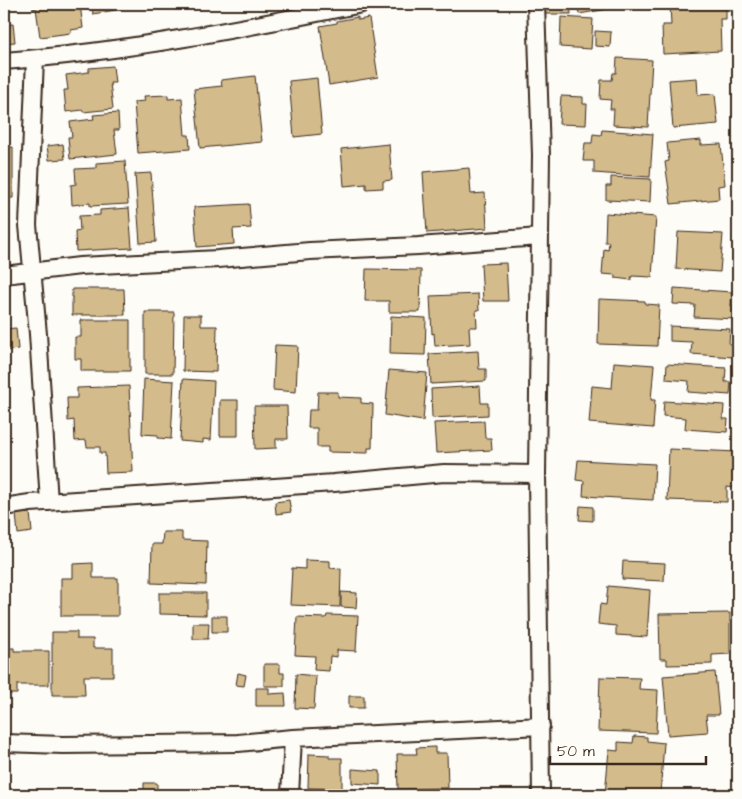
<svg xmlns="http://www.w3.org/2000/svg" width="742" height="799" font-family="'Architects Daughter',sans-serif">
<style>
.building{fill:#d3bb8b;stroke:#3b2a1e}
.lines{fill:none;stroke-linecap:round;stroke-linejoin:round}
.street-casing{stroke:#3b2a1e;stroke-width:20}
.street{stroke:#fdfcf7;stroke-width:16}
</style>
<rect width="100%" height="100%" fill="#fdfcf7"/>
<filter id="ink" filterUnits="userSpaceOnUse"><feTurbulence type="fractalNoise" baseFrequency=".02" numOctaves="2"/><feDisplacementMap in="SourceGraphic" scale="10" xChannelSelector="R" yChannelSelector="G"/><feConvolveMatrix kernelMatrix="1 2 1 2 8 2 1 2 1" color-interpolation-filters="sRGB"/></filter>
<g filter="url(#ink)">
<!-- building -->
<path class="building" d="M32,4H80L83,28L71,30V33L40,37L36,8L33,9Z
M81,4H120L121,9L93,14L92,5L82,7Z
M179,4H206L180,9Z
M543,4H570L571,14H543Z
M577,4H613L614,8L579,14Z
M670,4H726V19H720L721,51L663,54L662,25H671Z
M358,17V20L369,18L378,77L329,85L320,26L337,23V21Z
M561,17L593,19L591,49L560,47Z
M13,24L15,42L4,43V25Z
M595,31L611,32L610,47L595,46Z
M617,58L652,60L648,127L613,125L614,109H610L611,100L600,99L601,80H612L613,73H616Z
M113,66L115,83H110L113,109L83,112V110L66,112L64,90H68L66,75L89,72V68Z
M255,76L262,142L200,148L194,89L222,86L221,80Z
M317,78L322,134L294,137L289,81Z
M697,78L698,95L715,94L718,124L673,128L669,80Z
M168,95V99L182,98L185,135H189L190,149L138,153L134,102L145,101L144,96Z
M561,96L583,97V104H587L586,125L559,124Z
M118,113L119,130H114L117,154L70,159L68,137H72L70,122L94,119L93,115Z
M602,130L653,134L650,177L594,173V161H583L585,143H592L593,134L601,135Z
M701,140V145L721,144L725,185L718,186L719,199L671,204L665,162L669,161L667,143Z
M63,144L65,159L49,160L47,146Z
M389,144L392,180L383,181V188L366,189V184L344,186L341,149Z
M4,147H13V198H4Z
M125,161L128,204L90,206V203L72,205L71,185L76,184L75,169L96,168V163Z
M469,168L471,194L485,193L487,228L427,233L423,172Z
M151,173L156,242L140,243L135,174Z
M611,177L651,179L650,202L606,200V186H611Z
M249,204L251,228L233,229L234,244L197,247L194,207Z
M129,208L132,248L76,251L75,232L80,231L79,216L100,215V210Z
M606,213L656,217L652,277L632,276L631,280L615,278V275L602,274L604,249L608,250L609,242H605Z
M678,232L723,234L720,272L676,269Z
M506,263L508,301H483L481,264Z
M366,269L421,270L420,312H389V301H365Z
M674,288L732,292L731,306L737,307L736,319L694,317L695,305L673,304Z
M72,289H124L125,315H72Z
M478,294L479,310H476L477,327H469L470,344L435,346L434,333L432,334L430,296Z
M599,299L645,301V304L659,305L657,346L598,344Z
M145,312H174L173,374H145Z
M184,315H201V326H217L216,372L183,371Z
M391,316L426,318L425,355L390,354Z
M81,320H130V371H81V359H75V337H81Z
M670,326L730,329L729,344H734L733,357L691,354L692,342L670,341Z
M16,328L18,349L4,351V329Z
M275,345L298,346L296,392L273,390Z
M478,351L479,369H486V381L431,384L429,354Z
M614,362L654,365L651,400H655L653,428L589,423L592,386L612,388Z
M667,364L726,368L725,382H731L730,395L688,392L689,381L666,379Z
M389,370L427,373L423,421L385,415Z
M144,379L174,381L171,439L158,438V435L142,434Z
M183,379L214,381L211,440L203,439V443L180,441Z
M129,386L133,472L106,473L105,453H100V447H87L86,440L75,441L74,420L68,421L67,398H77V388Z
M480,386L481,403H488V415L432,418L431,389Z
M318,392H338V397L361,398V403L373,404L372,448H368V453L328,452V447H317V428H308L309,410H317Z
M220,400H238V436H220Z
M664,401L724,405L723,419H728L727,432L685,429L686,418L663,416Z
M254,406H287L288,439H276V448L255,449Z
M484,421L485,438H491L492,450L436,453L434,423Z
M669,449L738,452V476L736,475L735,488L727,487V502L667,500Z
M578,460L655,464L653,500L583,496L584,481L576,480Z
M289,500L291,512L276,514L275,502Z
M580,506L593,507V521L579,520Z
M30,513L32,532L18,534L16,514Z
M163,532H182V540L207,541L206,585L151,583L152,544H162Z
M305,560L330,561V568L341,569L340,607L290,605L292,568L305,569Z
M623,561L665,563L664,581L622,579Z
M93,563V578H118V616H61V578H73V564Z
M608,586L650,590L647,637L616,635V626L598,624L600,604L606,605Z
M341,592L357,593L356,608L341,607Z
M159,593H206V615L159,614Z
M730,613V654L712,655V664L667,665V659H660L659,614Z
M327,615L358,616L356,651L337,650V657L330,656L329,671L314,670L315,656L295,655L297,617L326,618Z
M212,616H227V632H212Z
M193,623H209L208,639H193Z
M52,632H77V639H93V648H113V676H84L85,695H52Z
M4,648H14V651H49V685H17V694H4Z
M264,664H280V673H284V686H264Z
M715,672L719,715H706L708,732L668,735L663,676Z
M238,673L246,675L244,686L236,685Z
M296,674L316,676L314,709L295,708Z
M600,677L640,678L639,689L658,690L656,733L598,731Z
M256,688H269V694L285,693L286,706H256Z
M349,696H364V708H349Z
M634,736L647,737V741L664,743L660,795H605L609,750L618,751V742L633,743Z
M435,747V753H447L448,788L398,789L397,754H417L416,748Z
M309,754L329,755V758H342V789L308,788Z
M352,769L380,771V785L352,783Z
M144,783H157V795H144Z
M75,789L96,790V795H75Z
M267,791V795H248V792Z"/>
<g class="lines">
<!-- street casing -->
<g class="street-casing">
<path id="street" d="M536,4L541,155L537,474L541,795
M35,59L28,225L38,334L49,502
M4,61C125,52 244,28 362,4
M4,275L80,266L218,259L310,251L418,246L540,237
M4,507L30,503L334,483L444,473L537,474
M4,743L63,745L238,743L293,738L541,726
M290,795L293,738"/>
</g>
<!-- street -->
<use href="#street" class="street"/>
</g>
</g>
<!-- margin -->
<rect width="742" height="799" fill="none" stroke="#fdfcf7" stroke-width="20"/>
<rect x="10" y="10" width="722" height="779" fill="none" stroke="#3b2a1e" stroke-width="2" filter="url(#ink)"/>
<!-- scale -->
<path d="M550 756v8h156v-8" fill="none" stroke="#3b2a1e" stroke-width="2.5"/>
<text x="557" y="756" font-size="15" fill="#3b2a1e" stroke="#fdfcf7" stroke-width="4" paint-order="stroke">50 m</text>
</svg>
